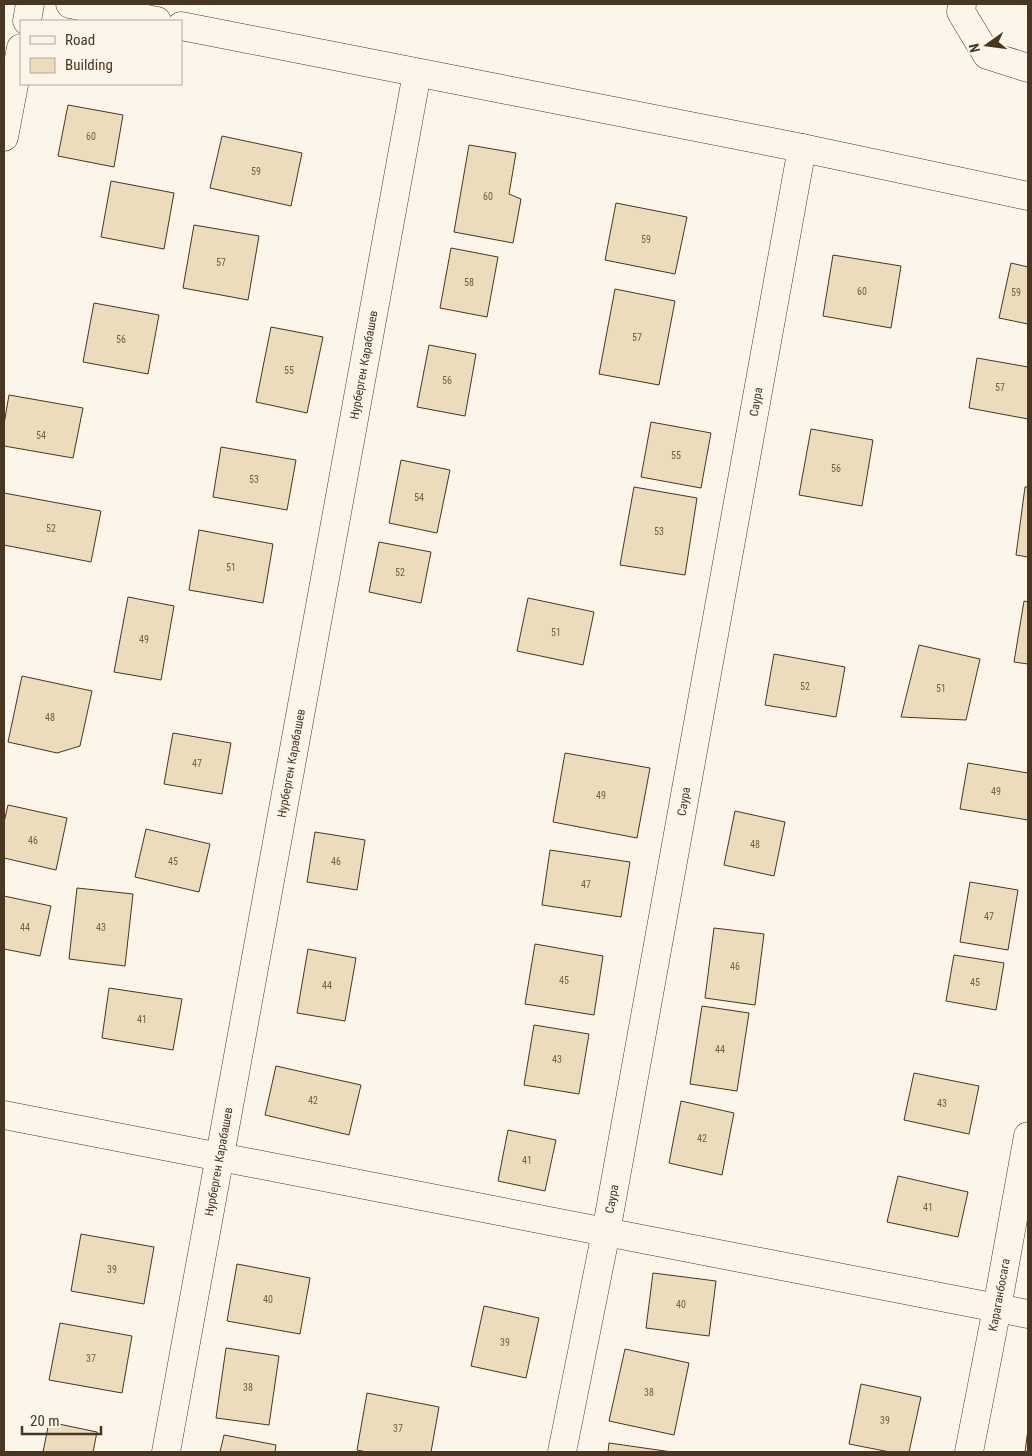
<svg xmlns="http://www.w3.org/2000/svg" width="1032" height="1456" font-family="'Roboto Condensed',sans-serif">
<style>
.building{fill:#ecdcbc;stroke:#4a3520}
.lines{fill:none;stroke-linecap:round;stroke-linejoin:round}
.minor-casing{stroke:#4a3520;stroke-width:29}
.minor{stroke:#fbf6e9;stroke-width:28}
.labels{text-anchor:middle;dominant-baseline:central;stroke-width:4;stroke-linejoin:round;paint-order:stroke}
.number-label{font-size:10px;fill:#725f47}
.street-label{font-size:12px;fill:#4a3520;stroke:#fbf6e9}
</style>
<rect width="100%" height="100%" fill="#fbf6e9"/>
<!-- building -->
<path class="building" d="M68,105L123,115L114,167L58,156Z
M222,136L302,153L291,206L210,188Z
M469,145L516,153L509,194L521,199L513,243L454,232Z
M111,181L174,193L164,249L101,237Z
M616,203L687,217L675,274L605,260Z
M194,225L259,236L248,300L183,288Z
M451,248L498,257L487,317L440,308Z
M833,255L901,266L891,328L823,316Z
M1011,263L1028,267V324L999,318Z
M615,289L675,301L659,385L599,374Z
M94,303L159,315L148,374L83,362Z
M271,327L323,337L307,413L256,402Z
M429,345L476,354L465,416L417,407Z
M977,358L1028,367V419L969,408Z
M9,395L83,408L73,458L4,446V424Z
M651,422L711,433L701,488L641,477Z
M811,429L873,440L862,506L799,495Z
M221,447L296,460L287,510L213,497Z
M401,460L450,470L437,533L389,523Z
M634,487L697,498L685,575L620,565Z
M1025,487H1028V557L1016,555Z
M4,493L101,511L91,562L4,545Z
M199,530L273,544L263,603L189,590Z
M379,542L431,552L421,603L369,592Z
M128,597L174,606L161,680L114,672Z
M528,598L594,612L583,665L517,651Z
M1024,601L1028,602V664L1014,662Z
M919,645L980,659L966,720L901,717Z
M774,654L845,667L836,717L765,705Z
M22,676L92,691L80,746L57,753L8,742Z
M173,733L231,743L222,794L164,784Z
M565,753L650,768L637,838L553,822Z
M968,763L1028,773V820L960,809Z
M8,805L67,818L56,870L4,858V822Z
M735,811L785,822L774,876L724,865Z
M146,829L210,844L199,892L135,877Z
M315,832L365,840L357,890L307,882Z
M550,850L630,862L621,917L542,905Z
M970,882L1018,890L1008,950L960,942Z
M77,888L133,894L125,966L69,959Z
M4,896L51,906L40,956L4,949Z
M714,928L764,934L755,1005L705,998Z
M535,944L603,956L594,1015L525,1004Z
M308,949L356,958L345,1021L297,1013Z
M954,955L1004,963L996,1010L946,1001Z
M109,988L182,999L173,1050L102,1038Z
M702,1006L749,1013L737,1091L690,1084Z
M534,1025L589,1034L579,1094L524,1085Z
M276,1066L361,1085L349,1135L265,1115Z
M914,1073L979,1086L969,1134L904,1120Z
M681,1101L734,1113L722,1175L669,1163Z
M508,1130L556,1140L545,1191L498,1181Z
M898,1176L968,1192L958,1237L887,1222Z
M81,1234L154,1247L144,1304L71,1291Z
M237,1264L310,1278L300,1334L227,1321Z
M653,1273L716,1281L709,1336L646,1328Z
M484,1306L539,1318L526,1378L471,1366Z
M60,1323L132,1336L122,1393L49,1380Z
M226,1348L279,1356L269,1425L216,1418Z
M625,1349L689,1363L674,1435L609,1421Z
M861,1384L921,1397L909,1452H890L849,1444Z
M367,1393L439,1407L431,1452H367L357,1450Z
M49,1422L97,1432L93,1452H43Z
M1028,1429V1452H1025Z
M224,1435L276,1445L275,1452H220Z
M609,1443L672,1452H608Z"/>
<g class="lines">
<!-- minor casing -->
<g class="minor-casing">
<g id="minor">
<path d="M70,4L157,21"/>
<path d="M962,4L961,12L987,55L1028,68"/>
<path d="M27,21L30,4"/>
<path d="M181,26L802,148L1028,196"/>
<path d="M4,137L21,48"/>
<path d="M4,1115L1028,1314"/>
<path id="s1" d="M166,1452L417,73"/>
<path id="s2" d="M562,1452L606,1232L802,148"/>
<path id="s3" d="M969,1452L997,1308L1028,1136"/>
</g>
</g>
<!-- minor -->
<use href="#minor" class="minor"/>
</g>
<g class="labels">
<!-- number labels -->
<g class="number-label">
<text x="91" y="136">60</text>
<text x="256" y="171">59</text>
<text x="488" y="196">60</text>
<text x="646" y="239">59</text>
<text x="221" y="262">57</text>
<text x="469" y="282">58</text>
<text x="862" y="291">60</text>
<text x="1016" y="292">59</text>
<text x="637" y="337">57</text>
<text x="121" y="339">56</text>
<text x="289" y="370">55</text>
<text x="447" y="380">56</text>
<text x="1000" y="387">57</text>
<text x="41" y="435">54</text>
<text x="676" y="455">55</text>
<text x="836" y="468">56</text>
<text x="254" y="479">53</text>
<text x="419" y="497">54</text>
<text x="51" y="528">52</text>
<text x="659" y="531">53</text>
<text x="231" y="567">51</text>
<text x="400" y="572">52</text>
<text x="556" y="632">51</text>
<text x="144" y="639">49</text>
<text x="805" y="686">52</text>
<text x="941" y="688">51</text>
<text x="50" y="717">48</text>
<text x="197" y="763">47</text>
<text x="996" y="791">49</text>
<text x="601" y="795">49</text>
<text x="33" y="840">46</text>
<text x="755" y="844">48</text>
<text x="173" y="861">45</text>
<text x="336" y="861">46</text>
<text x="586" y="884">47</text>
<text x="989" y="916">47</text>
<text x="25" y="927">44</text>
<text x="101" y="927">43</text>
<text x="735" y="966">46</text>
<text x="564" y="980">45</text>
<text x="975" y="982">45</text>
<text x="327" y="985">44</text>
<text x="142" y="1019">41</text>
<text x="720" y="1049">44</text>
<text x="557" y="1059">43</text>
<text x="313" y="1100">42</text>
<text x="942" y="1103">43</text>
<text x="702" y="1138">42</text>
<text x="527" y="1160">41</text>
<text x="928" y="1207">41</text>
<text x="112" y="1269">39</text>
<text x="268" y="1299">40</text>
<text x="681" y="1304">40</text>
<text x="505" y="1342">39</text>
<text x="91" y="1358">37</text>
<text x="248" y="1387">38</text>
<text x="649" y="1392">38</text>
<text x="885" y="1420">39</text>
<text x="398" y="1428">37</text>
</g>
<!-- street labels -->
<g class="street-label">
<text stroke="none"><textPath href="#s1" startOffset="1105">Нурберген Карабашев</textPath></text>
<text stroke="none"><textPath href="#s2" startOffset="1068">Саура</textPath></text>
<text stroke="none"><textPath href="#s1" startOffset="700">Нурберген Карабашев</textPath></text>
<text stroke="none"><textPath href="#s2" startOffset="662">Саура</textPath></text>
<text stroke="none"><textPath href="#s1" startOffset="295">Нурберген Карабашев</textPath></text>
<text stroke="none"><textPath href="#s2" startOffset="258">Саура</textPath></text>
<text stroke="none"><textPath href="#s3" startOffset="160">Караганбосага</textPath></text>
</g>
</g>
<!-- border -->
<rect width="1032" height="1456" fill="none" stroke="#4a3520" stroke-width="10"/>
<!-- legend -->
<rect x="20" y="20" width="162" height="65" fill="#fbf6e9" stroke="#b4a999"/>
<rect x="30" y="36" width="25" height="8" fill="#fbf6e9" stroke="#b4a999"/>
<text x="65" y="45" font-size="15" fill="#4a3520">Road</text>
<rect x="30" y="58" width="25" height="15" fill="#ecdcbc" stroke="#b4a999"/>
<text x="65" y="70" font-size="15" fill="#4a3520">Building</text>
<!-- north arrow -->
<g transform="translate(987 45) rotate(256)" stroke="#fbf6e9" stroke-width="4" paint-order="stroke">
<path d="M0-4L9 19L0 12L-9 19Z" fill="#4a3520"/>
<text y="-8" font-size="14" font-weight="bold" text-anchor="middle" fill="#4a3520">N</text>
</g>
<!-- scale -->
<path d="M22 1426v8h79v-8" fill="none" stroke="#4a3520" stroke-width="2.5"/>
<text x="30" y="1426" font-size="15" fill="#4a3520" stroke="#fbf6e9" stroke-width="4" paint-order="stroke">20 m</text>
</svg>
